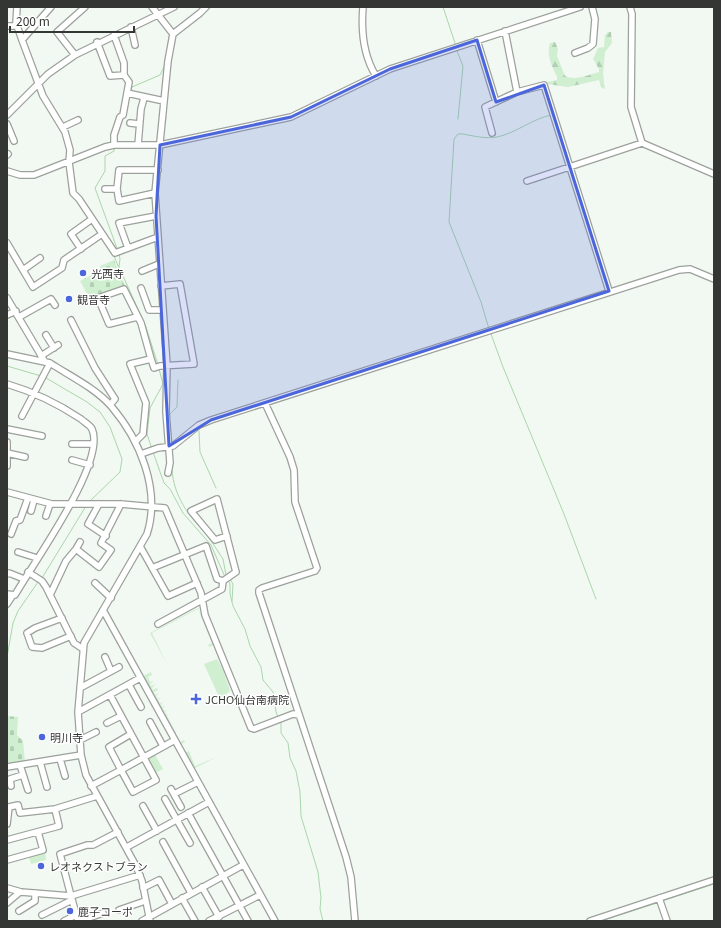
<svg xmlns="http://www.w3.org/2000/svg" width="721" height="928" font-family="Georgia,'Noto Sans JP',serif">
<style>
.green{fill:#cfefd0}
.forest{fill:url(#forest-firs)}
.cemetery{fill:url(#cemetery-stones)}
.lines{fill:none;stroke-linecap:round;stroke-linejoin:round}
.stream{stroke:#aad7ab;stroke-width:1}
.minor-casing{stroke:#9ca19c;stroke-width:8}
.minor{stroke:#fff;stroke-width:5.5}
.marked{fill:#4b66da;fill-opacity:0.2;stroke:#4b66da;stroke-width:3;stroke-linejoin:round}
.poi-dot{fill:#4b66da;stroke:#fff;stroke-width:1.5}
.labels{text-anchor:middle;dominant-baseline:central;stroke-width:3;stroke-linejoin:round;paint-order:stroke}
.poi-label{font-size:11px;fill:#343634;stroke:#fff;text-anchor:start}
</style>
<defs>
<pattern id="forest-firs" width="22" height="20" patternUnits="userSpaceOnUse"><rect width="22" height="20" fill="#cfefd0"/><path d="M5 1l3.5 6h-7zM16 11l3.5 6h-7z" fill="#b2ceb3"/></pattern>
<pattern id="cemetery-stones" width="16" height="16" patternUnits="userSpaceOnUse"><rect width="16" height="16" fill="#cfefd0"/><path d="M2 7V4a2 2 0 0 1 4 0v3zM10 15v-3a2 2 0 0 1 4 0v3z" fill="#b2ceb3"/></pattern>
</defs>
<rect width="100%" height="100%" fill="#f2f8f2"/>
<!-- green -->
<path class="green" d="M198,608L214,645L209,647L208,645L212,643L198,609L152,633L167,664L150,633Z
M217,659L223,670L230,691L220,699L204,664Z
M151,672L152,675L148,677L150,682L154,681L150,684L151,686L156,684L152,688L153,690L157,688L158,690L154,692L155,695L159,693L156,696L158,699L161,697L158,700L160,703L163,702L161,704L162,707L165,706L163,708L164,711L166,710L165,712L166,715L168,714L167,716L176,733L175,734L143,676Z
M184,740L185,742L181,744L186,752L189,751L195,766L217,757L193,769L179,743Z
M154,753L163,769L155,773L147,757Z
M45,852L46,860L31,864L29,857Z"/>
<!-- forest -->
<path class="forest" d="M608,32H611L612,43L605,52L603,74L605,89L602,88L599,80L568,87L547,84V82L557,80V77C552,67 546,54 550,43L555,42L558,49L557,56L565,76C576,81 588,75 599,72V69L593,59L598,48L604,47L605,35Z"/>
<!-- cemetery -->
<path class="cemetery" d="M114,260L125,286L90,299L80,281L101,270L100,266Z
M7,716L18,717L17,735L23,741L25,762L7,765Z"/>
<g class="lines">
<!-- stream -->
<path class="stream" d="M443,7L456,46
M173,30L181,25
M457,51L463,66L458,119
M167,54L169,37
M131,92L132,87L160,75L165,65
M127,108L130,95
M115,146L114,151L105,156V171L95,188L118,251
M84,212L89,219
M91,222L99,234
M100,237L114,256L119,268
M119,254L120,259L119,267L146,327L158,365
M489,329L481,302L449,222L454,139L458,134H463C473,136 486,139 497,137C516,133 532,119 551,115
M491,334L503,367L564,514L596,599
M7,366L41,376
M46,378L87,402L100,412L110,427L122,459L120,472L89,502
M170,414L177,407L178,380
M199,431L200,452L216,488
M152,449L147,434L150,408L163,384L159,369
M153,452L164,483L170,489L183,513L211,545L225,577
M172,466C172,491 185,512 202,529
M208,536L223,559L226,575
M42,578L86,506
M230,579L233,584L232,601
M228,581L230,583V594L233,606L245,629L250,646L261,667L263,680L273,692L276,712L278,717
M7,657L13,623L18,611L38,582
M281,722V733L288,743L290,758L296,771L300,792L301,816L318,872L321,898L320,909L323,921
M662,901L714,884
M601,921L657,903"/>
<!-- minor casing -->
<g class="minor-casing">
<path id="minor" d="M17,7L16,23L22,40L43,96L65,132L70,150L69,162L73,193L79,199L115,253L158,237
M152,7L173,34L168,61L155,193L167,365L166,412L170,463L168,473
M363,7C361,31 363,55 376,76
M630,7L632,14L631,107L642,143
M7,26H17
M131,27L135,45
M505,31L517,92L544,85L609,291
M173,34L200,13L206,7
M22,40L51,7
M477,40L496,102
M97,42L110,76L124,75
M575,53L588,48L593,44L595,19L592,7
M75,55L57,32L85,7
M127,93L164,101
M7,115L48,74L75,55L174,7
M130,123L139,124
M7,124L14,141
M63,127L78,120
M492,133L485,107L517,92
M114,145H160L291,117L390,69L580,7
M138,145L141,109L144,98
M7,155L8,154
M7,171L20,175H34L105,147L114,145V135L120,117L123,115L129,82L124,75V63L114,35
M527,181L642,143L714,174
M105,189H117
M155,193L119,201L117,189L119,170H158
M7,243L33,287L62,268L64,260L102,234
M128,248L119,223L156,216
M81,249L71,234L92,219
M23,270L40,258
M142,271L159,264
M141,288L149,310H163
M7,298L45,362L50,363C70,376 95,388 111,406C140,440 161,490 147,534L84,643L78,712L81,755L86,775L136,866L142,881L150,921
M7,315L16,311
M19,317L51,299L55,305
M137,317L109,324L98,298L124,289L141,323L151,359
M71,320L95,368L115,399L110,405
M46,335L54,348
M7,354L45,362
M41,356L58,345
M7,384C34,392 57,403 81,419C84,422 90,425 92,429C107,462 33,563 15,595L7,594
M265,403L290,457L294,470L295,502L317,568L315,571L262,588L259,590V593L346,857L351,877L355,921
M22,416L50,363
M7,429L42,436
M7,442V466
M135,442L143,434L146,403L130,364L151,359L154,368L160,366L194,364L180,284L161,286
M72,444H93
M7,453L25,457
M141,454L158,448L173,446L199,425L211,420L679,270L690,269L714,279
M72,460L90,465
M7,492L52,504H121L165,508L201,593L205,615L251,728L254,729L293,714L299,715
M99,504L88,524L106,536
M31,511L34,500
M46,516L50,504
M11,534L16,521L20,520L28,498
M141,548L168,596L197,583
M76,549L80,542
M18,552L37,558
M152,568L206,546L217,579L223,581
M28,572L42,581L46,587L74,643L83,649
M7,574L9,573L24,579
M95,583L111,598
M50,595L66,561L76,549L99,567L111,550L101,543L121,504
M7,604L13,595
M103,610L275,921
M62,618L35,628L27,633L32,647L42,648L71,636
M158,624L222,589L223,581L236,572L217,499L191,511L215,540L227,536
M105,657L111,671
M129,685L141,707
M80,688L119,667
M78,712L140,678
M150,722L163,746
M107,723L121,716
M131,734L109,747L121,770L175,740
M80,740L96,732
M60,759L65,776
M40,762L47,787
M20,765L28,790
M7,767L81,755
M11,786L10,779L23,775
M91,786L121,770L133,792L156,780L110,695
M171,789L181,807
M174,794L198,782
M165,799L190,843
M143,806L157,831
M188,813L248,921
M7,824L9,807L18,805L20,813L55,809L97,796
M118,832L93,845H87L60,854L71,896L140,875
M7,840L59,826L55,809
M163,842L191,893
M127,847L209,802
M7,860L43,850L38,832
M202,887L219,917
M7,888L21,892L71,896L78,921
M143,888L159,880L172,904
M182,898L195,921
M659,898L667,921
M7,903L20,892
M119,910L145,901
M19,911L35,901V893
M42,915L72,900
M64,921L76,915
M80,921L103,913
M142,921L243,865
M209,921L260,895
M590,921L714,880"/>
</g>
<!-- minor -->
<use href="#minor" class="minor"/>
</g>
<!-- marked area -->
<path class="marked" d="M477,40L496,102L544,85L609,291L211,420L169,446L156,216L160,145L291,117L390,69Z"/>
<!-- markers -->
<g class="poi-dot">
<circle cx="83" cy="273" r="4"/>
<circle cx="69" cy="299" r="4"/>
<path d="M194 693h4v4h4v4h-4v4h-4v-4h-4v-4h4z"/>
<circle cx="42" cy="737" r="4"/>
<circle cx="41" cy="866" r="4"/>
<circle cx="70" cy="911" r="4"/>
</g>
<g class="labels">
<!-- poi labels -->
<g class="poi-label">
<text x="91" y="273">光西寺</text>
<text x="77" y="299">観音寺</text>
<text x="205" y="699">JCHO仙台南病院</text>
<text x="50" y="737">明川寺</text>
<text x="49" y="866">レオネクストブラン</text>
<text x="78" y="911">鹿子コーポ</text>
</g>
</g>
<!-- border -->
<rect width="721" height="928" fill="none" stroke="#343634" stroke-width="16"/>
<!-- scale -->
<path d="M10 26v6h124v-6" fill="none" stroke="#343634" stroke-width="2"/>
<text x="16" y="26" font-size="12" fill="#343634" stroke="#ffffff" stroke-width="3" paint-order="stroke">200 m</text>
</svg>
